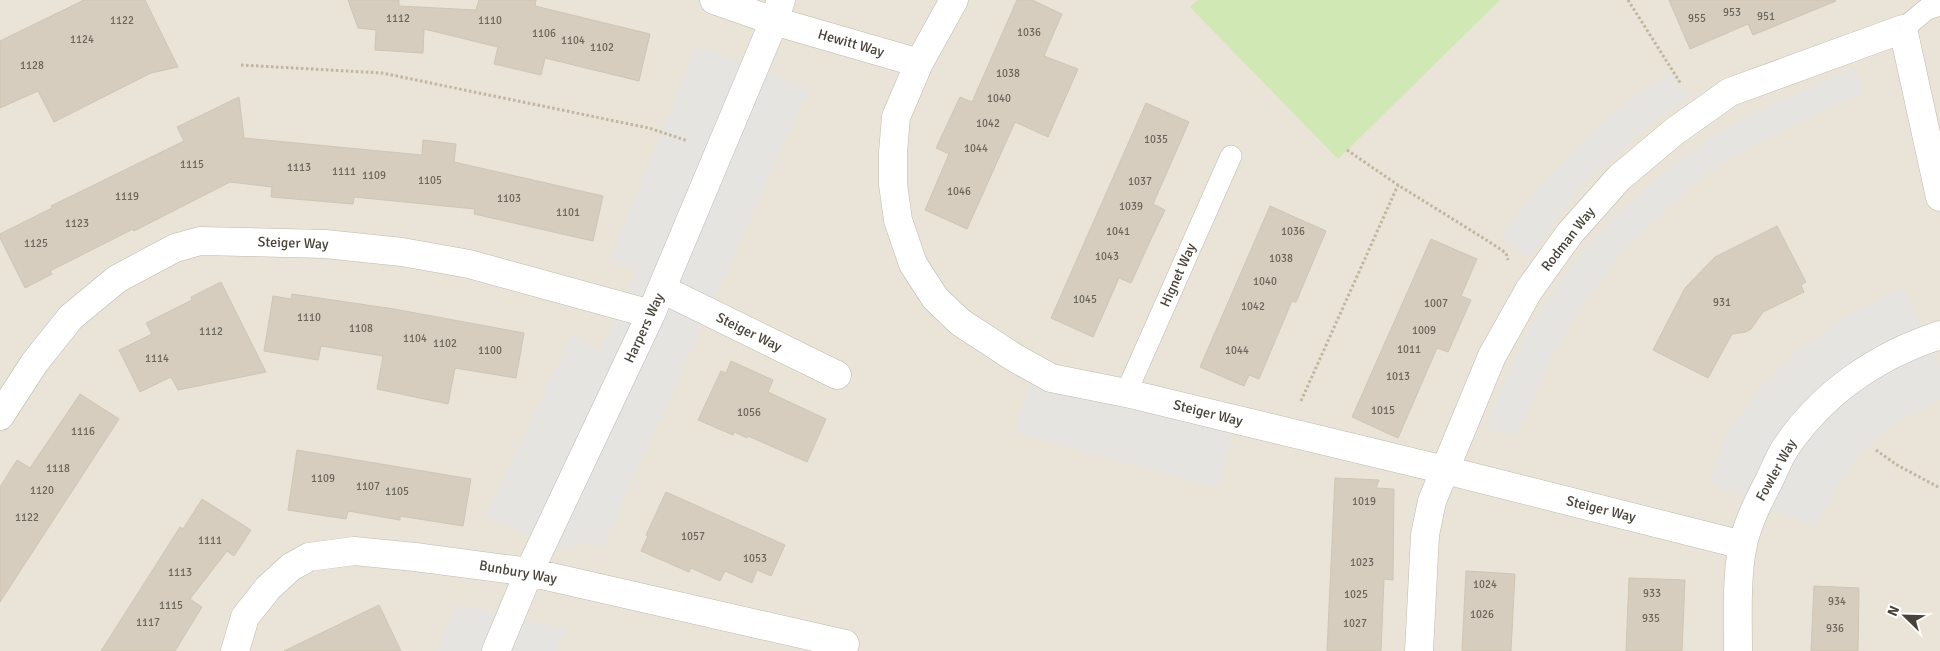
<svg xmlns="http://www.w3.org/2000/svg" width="1940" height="651" font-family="Signika,sans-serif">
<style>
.residential{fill:#e9e3d8}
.green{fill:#d0e8b3}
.parking{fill:#e6e4e1}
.building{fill:#d6cdbf;stroke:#d1c5b2}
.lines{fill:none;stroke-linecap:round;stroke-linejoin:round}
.service-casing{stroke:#c0b9ac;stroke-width:22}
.pedestrian-casing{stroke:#c0b9ac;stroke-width:29}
.minor-casing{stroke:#c0b9ac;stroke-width:29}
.path{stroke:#c2b59d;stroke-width:3;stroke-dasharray:2.5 2.5;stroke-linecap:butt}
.service{stroke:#fff;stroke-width:21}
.pedestrian{stroke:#fff;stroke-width:28}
.minor{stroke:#fff;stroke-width:28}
.labels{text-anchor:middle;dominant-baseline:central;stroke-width:4.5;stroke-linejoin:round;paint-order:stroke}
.number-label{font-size:11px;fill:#6c655a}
.street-label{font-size:14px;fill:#494238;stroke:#fff}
</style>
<rect width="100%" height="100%" fill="#f5f1ea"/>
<!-- residential -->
<path class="residential" d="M0,0H1940V651H0Z"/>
<!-- green -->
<path class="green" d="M1198,0H1500L1338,159L1190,7Z"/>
<!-- parking -->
<path class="parking" d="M697,46L809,88L602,548L578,541L568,550L485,517L572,334L600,351L637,271L609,261Z
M1855,67L1864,92L1828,108L1745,149L1699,179L1619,255L1583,304L1552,355L1516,436L1485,429L1527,331L1571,265L1615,215L1670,167L1713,136L1759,110Z
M1669,72L1689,96L1637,135L1581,187L1529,258L1500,236L1529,200L1566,159L1610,115Z
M1903,287L1940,366V399L1891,426L1864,450L1847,471L1816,527L1708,482L1729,430L1759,389L1800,348L1847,315Z
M1035,369L1236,420L1217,488L1014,432Z
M457,605L567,629L556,651H437Z"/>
<!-- building -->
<path class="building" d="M84,0H145L178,67L151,73L54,122L38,91L0,108V41Z
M348,0H399V6L476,10L479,0H536L535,6L650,34L639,81L545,58L541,75L494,64L498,47L424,29L423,53L375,50L376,30L358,28Z
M1017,0H1032L1062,14L1044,56L1078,69L1048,137L1015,122L967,229L925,210L949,154L936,148L960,97L972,102Z
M1669,0H1835L1836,1L1753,35L1748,24L1690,49Z
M239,97L244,138L422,155L423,140L456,144L454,162L603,196L593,241L474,214L475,209L354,197L353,204L271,197L272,187L230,182L134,231L133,229L50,271L52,274L25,288L0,238V234L52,208L51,206L184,141L177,127Z
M1146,103L1189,122L1153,204L1165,210L1152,237L1131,283L1119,278L1093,337L1051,318Z
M1270,206L1326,231L1296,302L1292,301L1259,379L1249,375L1244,386L1200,367Z
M1777,226L1806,282L1801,285L1804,292L1763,312L1751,329L1746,332L1732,334L1708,378L1653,350L1685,288L1715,257Z
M1431,239L1477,259L1461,296L1471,300L1448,352L1437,348L1398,438L1352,417Z
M221,282L266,372L178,390L171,377L140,392L119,350L152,334L146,323L192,300L191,297Z
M292,294L394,309L524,333L516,378L455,368L448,404L377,389L383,356L321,346L318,360L264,351L273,296L291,299Z
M731,361L773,380L768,392L826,419L807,462L748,436L747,438L734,432L733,435L698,420L721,371L726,373Z
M80,394L119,419L0,602V487L17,460L30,468Z
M297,450L471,479L463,526L400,516V520L348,511L346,519L288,510Z
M1335,478L1379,480L1376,488L1394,489L1393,580L1384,579L1381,651H1327Z
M666,492L785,545L771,576L757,570L752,583L725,571L720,581L691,568L689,572L641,551L648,536L646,535Z
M202,499L251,530L234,556L227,551L190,599L202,607L175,651H101L180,527L183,529Z
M1466,571L1515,574L1511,651H1462Z
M1629,578L1685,580L1682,651H1626Z
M1814,586L1859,588L1858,651H1811Z
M379,605L401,651H284Z"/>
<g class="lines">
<!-- service casing -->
<g class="service-casing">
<path id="service" d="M1903,29L1927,9L1940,5
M1126,393L1231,156"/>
</g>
<!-- pedestrian casing -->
<g class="pedestrian-casing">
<path id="pedestrian" d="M662,289L837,375"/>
</g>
<!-- minor casing -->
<g class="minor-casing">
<path id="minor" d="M714,0L774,21L919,63
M954,0L919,63L896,117L893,152V184L898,220L913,264L935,298L960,322L1015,358L1051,378L1126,393L1445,470L1743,545
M0,416L35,362L71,317L117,279L175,248L200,241L325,244L402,252L469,264L651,314
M235,651L245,617L268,588L291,567L309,557L354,551L415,557L529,572L845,644
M496,651L529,572L651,314L774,21L781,0
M1419,651L1425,535L1432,501L1492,356L1529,290L1570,233L1619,178L1675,131L1730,92L1903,29L1940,197
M1738,651C1738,617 1736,578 1743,544C1748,522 1758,502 1769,481C1774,471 1778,460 1784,450C1821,394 1876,356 1940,335"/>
</g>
<!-- path -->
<path class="path" d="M1628,0L1681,84
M241,65L382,73L649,128L688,141
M1347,150L1398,185L1488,241L1506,253L1508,260
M1301,401L1398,185
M1876,450L1897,465L1940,488"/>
<!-- service -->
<use href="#service" class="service"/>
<!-- pedestrian -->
<use href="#pedestrian" class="pedestrian"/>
<!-- minor -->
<use href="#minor" class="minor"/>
</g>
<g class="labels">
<!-- number labels -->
<g class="number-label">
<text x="1732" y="12">953</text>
<text x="1766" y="16">951</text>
<text x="398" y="18">1112</text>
<text x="1697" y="18">955</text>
<text x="122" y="20">1122</text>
<text x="490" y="20">1110</text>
<text x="1029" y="32">1036</text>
<text x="544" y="33">1106</text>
<text x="82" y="39">1124</text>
<text x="573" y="40">1104</text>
<text x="602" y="47">1102</text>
<text x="32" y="65">1128</text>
<text x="1008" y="73">1038</text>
<text x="999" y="98">1040</text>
<text x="988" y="123">1042</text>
<text x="1156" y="139">1035</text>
<text x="976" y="148">1044</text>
<text x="192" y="164">1115</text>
<text x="299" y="167">1113</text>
<text x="344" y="171">1111</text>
<text x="374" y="175">1109</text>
<text x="430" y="180">1105</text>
<text x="1140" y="181">1037</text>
<text x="959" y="191">1046</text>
<text x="127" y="196">1119</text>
<text x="509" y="198">1103</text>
<text x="1131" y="206">1039</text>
<text x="568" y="212">1101</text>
<text x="77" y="223">1123</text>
<text x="1118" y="231">1041</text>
<text x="1293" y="231">1036</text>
<text x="36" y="243">1125</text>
<text x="1107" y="256">1043</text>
<text x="1281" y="258">1038</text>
<text x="1265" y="281">1040</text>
<text x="1085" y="299">1045</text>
<text x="1722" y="302">931</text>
<text x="1436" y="303">1007</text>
<text x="1253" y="306">1042</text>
<text x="309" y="317">1110</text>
<text x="361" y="328">1108</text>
<text x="1424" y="330">1009</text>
<text x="211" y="331">1112</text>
<text x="415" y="338">1104</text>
<text x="445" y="343">1102</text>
<text x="1409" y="349">1011</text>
<text x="490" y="350">1100</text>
<text x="1237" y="350">1044</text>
<text x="157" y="358">1114</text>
<text x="1398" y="376">1013</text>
<text x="1383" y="410">1015</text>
<text x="749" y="412">1056</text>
<text x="83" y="431">1116</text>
<text x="58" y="468">1118</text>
<text x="323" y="478">1109</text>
<text x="368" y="486">1107</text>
<text x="42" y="490">1120</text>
<text x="397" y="491">1105</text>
<text x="1364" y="501">1019</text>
<text x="27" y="517">1122</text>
<text x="693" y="536">1057</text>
<text x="210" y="540">1111</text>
<text x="755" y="558">1053</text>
<text x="1362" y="562">1023</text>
<text x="180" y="572">1113</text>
<text x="1485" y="584">1024</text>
<text x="1652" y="593">933</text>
<text x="1356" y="594">1025</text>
<text x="1837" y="601">934</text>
<text x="171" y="605">1115</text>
<text x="1482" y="614">1026</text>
<text x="1651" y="618">935</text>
<text x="148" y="622">1117</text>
<text x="1355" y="623">1027</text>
<text x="1835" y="628">936</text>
</g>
<!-- street labels -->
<g class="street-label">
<text transform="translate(851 43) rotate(16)">Hewitt Way</text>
<text transform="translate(1568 239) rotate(-52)">Rodman Way</text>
<text transform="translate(293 243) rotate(2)">Steiger Way</text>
<text transform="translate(1178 275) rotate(-66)">Hignet Way</text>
<text transform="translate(644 328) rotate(-65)">Harpers Way</text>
<text transform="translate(749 332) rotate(26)">Steiger Way</text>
<text transform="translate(1208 413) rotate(14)">Steiger Way</text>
<text transform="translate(1776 470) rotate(-61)">Fowler Way</text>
<text transform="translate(1601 509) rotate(14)">Steiger Way</text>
<text transform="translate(518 572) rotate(10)">Bunbury Way</text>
</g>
</g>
<!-- north arrow -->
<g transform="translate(1905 616) rotate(293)" stroke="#ffffff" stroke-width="4" paint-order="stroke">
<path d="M0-4L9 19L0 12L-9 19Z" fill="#494238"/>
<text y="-8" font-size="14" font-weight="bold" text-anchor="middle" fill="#494238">N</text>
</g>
</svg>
